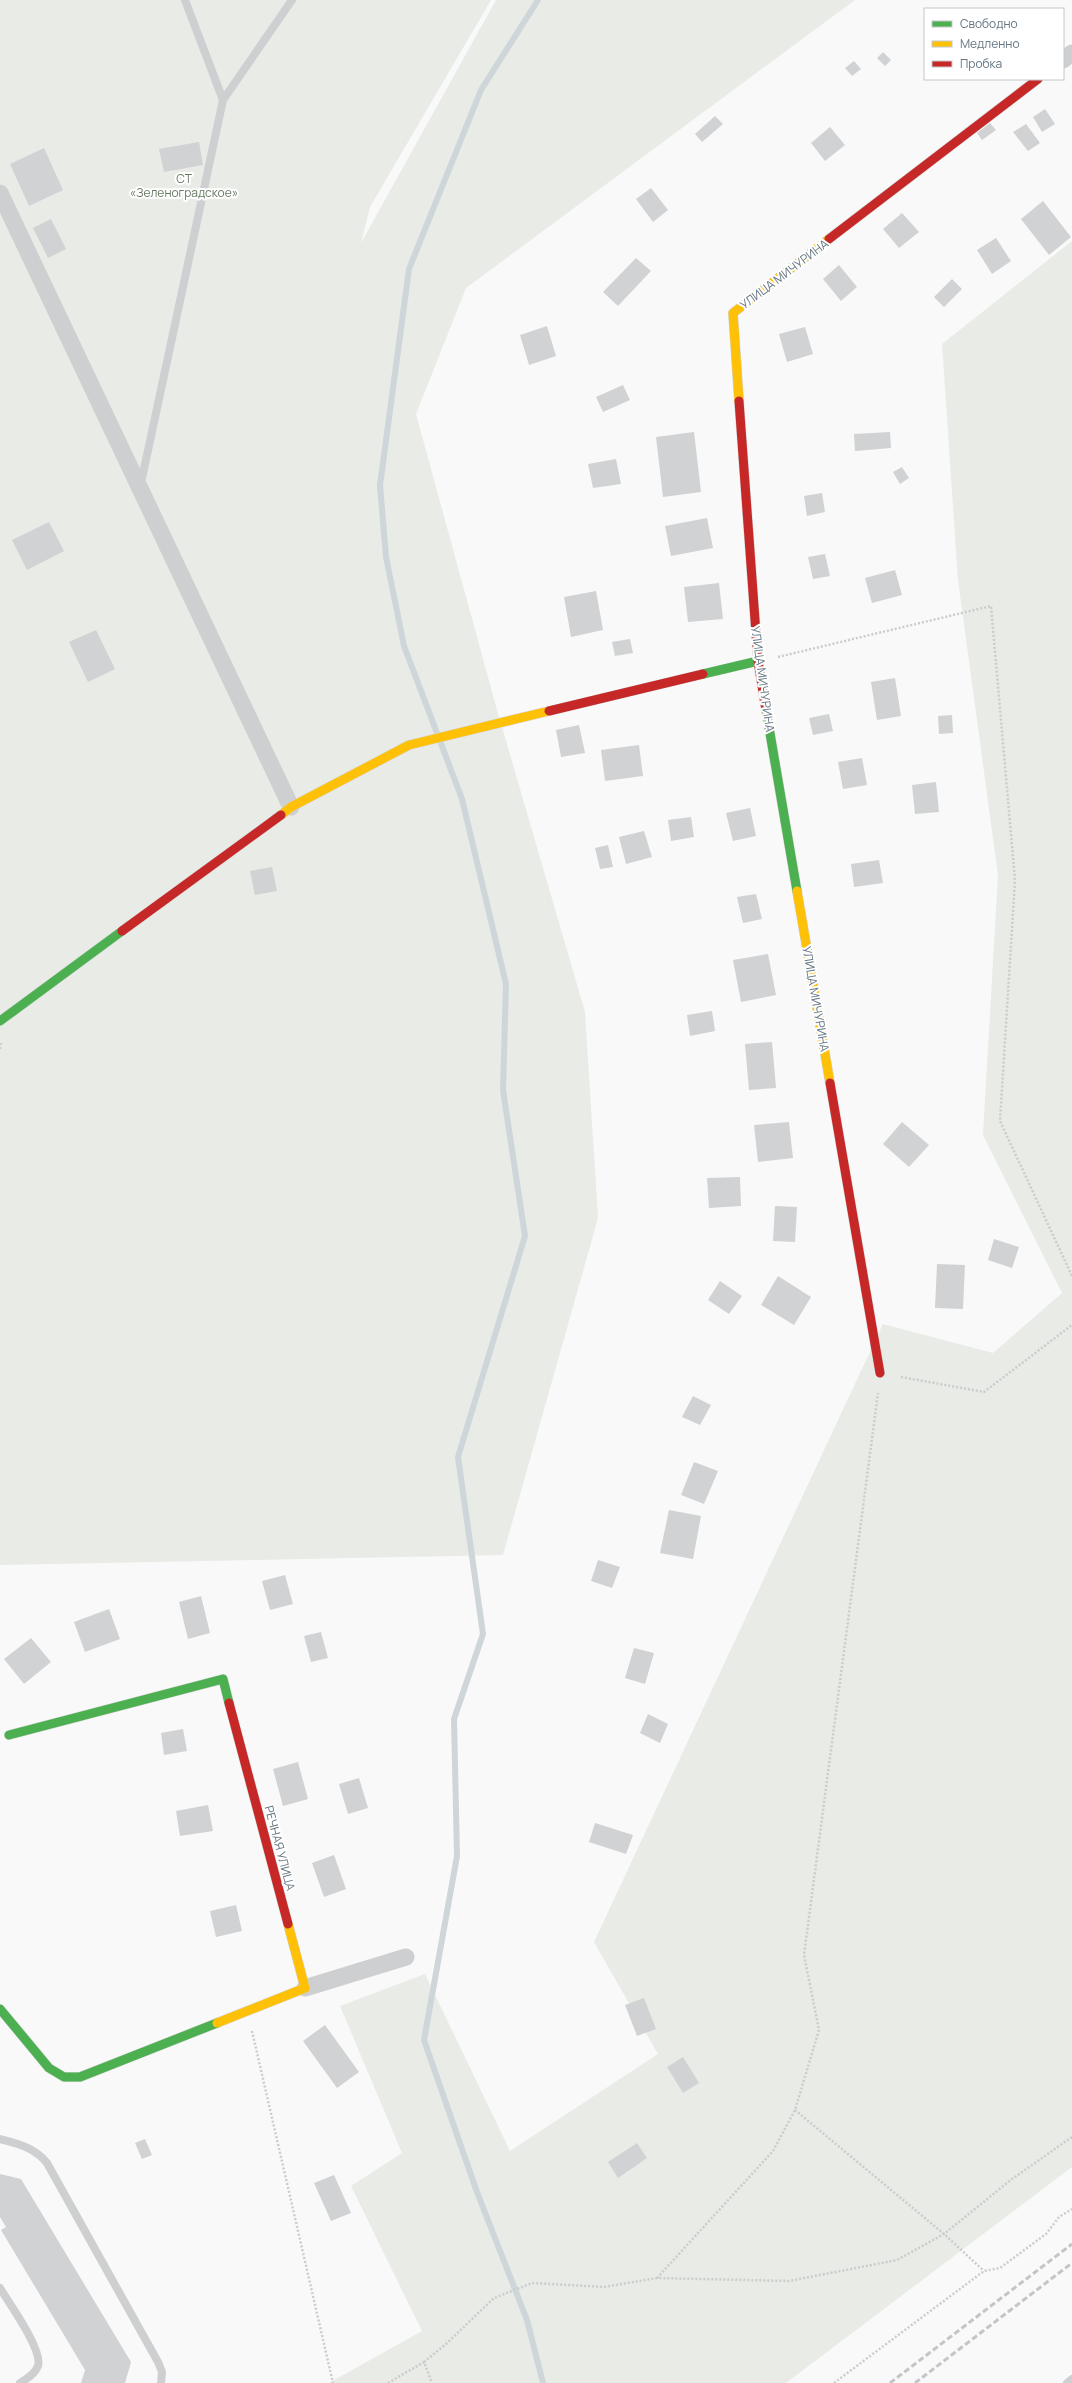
<svg xmlns="http://www.w3.org/2000/svg" width="1072" height="2383" font-family="Manrope,sans-serif">
<style>
.green{fill:#e8ebe6}
.lines{fill:none;stroke-linecap:round;stroke-linejoin:round}
.stream{stroke:#ced6d9;stroke-width:6}
.building{fill:#d0d2d3}
.fast-casing{stroke:#d5d6d7;stroke-width:10}
.slow-casing{stroke:#d5d6d7;stroke-width:10}
.jam-casing{stroke:#d5d6d7;stroke-width:10}
.path{stroke:#cbcccd;stroke-width:2.5;stroke-dasharray:2 2;stroke-linecap:butt}
.lane{stroke:#cecfd0;stroke-width:8}
.street{stroke:#cecfd0;stroke-width:17}
.fast{stroke:#4caf50;stroke-width:9}
.slow{stroke:#ffc107;stroke-width:9}
.jam{stroke:#c62828;stroke-width:9}
.rail{stroke:#c3c5c6;stroke-width:3;stroke-dasharray:6 3;stroke-linecap:butt}
.labels{text-anchor:middle;dominant-baseline:central;stroke-width:4;stroke-linejoin:round;paint-order:stroke}
.park-label{font-size:12px;fill:#687a64;stroke:#fff}
.street-label{font-size:12px;fill:#657683;stroke:#fff}
</style>
<rect width="100%" height="100%" fill="#f9f9f9"/>
<!-- green -->
<path class="green" d="M0,0H491L370,207L361,243L496,0H855L466,288L416,414L497,710L585,1012L598,1218L503,1555L0,1565Z
M1072,241V2167L786,2383H329L422,2331L351,2186L402,2153L340,2006L425,1974L510,2151L658,2054L594,1942L883,1324L993,1353L1062,1293L983,1135L998,875L958,580L942,344Z"/>
<g class="lines">
<!-- stream -->
<path class="stream" d="M538,0L481,90L409,269L380,485L386,557L404,646L462,799L506,984L503,1090L525,1236L458,1457L483,1634L454,1719L457,1856L424,2040L477,2192L527,2320L543,2383"/>
</g>
<!-- building -->
<path class="building" d="M883,52L891,60L885,66L877,58Z
M854,61L861,69L852,76L845,68Z
M1045,109L1055,124L1042,132L1033,117Z
M715,116L723,124L702,142L695,134Z
M990,123L996,130L982,140L977,133Z
M1026,124L1040,143L1028,151L1013,132Z
M830,127L845,145L825,161L811,143Z
M199,142L203,165L164,172L159,149Z
M44,148L63,190L29,206L10,164Z
M651,188L668,210L653,222L636,199Z
M1043,201L1071,237L1049,255L1021,219Z
M902,213L919,232L899,248L883,229Z
M51,219L66,249L48,258L33,228Z
M996,238L1011,261L992,274L977,250Z
M636,258L651,271L618,306L603,292Z
M839,265L857,287L841,301L823,279Z
M952,279L962,289L944,307L934,297Z
M547,326L556,356L529,365L520,335Z
M805,327L813,354L787,362L779,334Z
M623,385L630,400L603,412L596,397Z
M694,432L701,492L663,497L656,437Z
M890,432L891,448L855,451L854,434Z
M616,459L621,484L593,488L588,464Z
M902,467L909,478L900,484L893,472Z
M822,493L825,512L807,516L804,496Z
M707,518L713,548L671,556L665,526Z
M49,522L64,551L27,570L12,540Z
M825,554L830,576L813,579L808,557Z
M895,570L902,595L872,603L865,578Z
M719,583L723,619L688,622L684,587Z
M596,591L603,630L571,637L564,597Z
M96,630L115,669L88,682L69,642Z
M630,639L633,653L615,656L612,642Z
M895,678L901,716L877,720L871,682Z
M829,714L833,731L813,735L809,718Z
M952,715L953,733L939,734L938,716Z
M579,725L585,753L561,757L556,730Z
M639,745L643,776L605,781L601,750Z
M862,758L867,785L843,789L838,762Z
M936,782L939,812L915,814L912,785Z
M750,808L756,836L733,841L726,813Z
M691,817L694,837L671,841L668,820Z
M644,831L652,857L626,864L619,837Z
M608,845L613,867L600,869L595,848Z
M879,860L883,883L854,887L851,864Z
M272,867L277,891L255,895L250,871Z
M756,894L762,919L743,923L737,897Z
M768,954L776,995L741,1002L733,960Z
M712,1011L715,1031L690,1036L687,1015Z
M772,1042L776,1088L749,1090L745,1044Z
M789,1122L793,1158L758,1162L754,1125Z
M902,1122L929,1145L909,1167L883,1144Z
M740,1177L741,1206L709,1208L707,1178Z
M775,1206L797,1207L795,1242L773,1241Z
M994,1239L1019,1247L1012,1268L988,1260Z
M937,1264L965,1265L963,1309L935,1308Z
M778,1276L811,1297L794,1325L761,1305Z
M720,1281L742,1296L729,1314L708,1300Z
M693,1396L711,1405L700,1425L682,1417Z
M694,1462L718,1471L704,1504L681,1495Z
M669,1510L701,1516L693,1559L660,1553Z
M598,1560L620,1567L612,1588L591,1581Z
M285,1575L293,1604L270,1610L262,1581Z
M201,1596L210,1633L188,1639L179,1602Z
M109,1609L120,1639L85,1652L74,1622Z
M321,1632L328,1658L311,1662L304,1636Z
M31,1638L51,1662L24,1684L4,1659Z
M634,1648L654,1653L645,1684L625,1678Z
M648,1714L668,1724L660,1743L640,1733Z
M183,1729L187,1751L164,1755L161,1733Z
M298,1762L308,1799L283,1806L273,1769Z
M359,1778L368,1808L348,1814L339,1784Z
M208,1805L213,1831L180,1836L176,1811Z
M595,1823L633,1835L626,1854L589,1842Z
M334,1855L346,1889L324,1897L312,1863Z
M236,1905L242,1931L216,1937L210,1911Z
M644,1998L656,2029L637,2036L625,2005Z
M325,2025L359,2072L337,2088L303,2041Z
M683,2057L699,2083L683,2093L667,2067Z
M145,2139L152,2155L142,2159L135,2143Z
M637,2143L647,2158L618,2178L608,2162Z
M0,2174L21,2179L131,2362L125,2383H81L85,2370L1,2230L6,2227L0,2217Z
M334,2175L351,2213L331,2221L314,2183Z"/>
<g class="lines">
<!-- fast casing -->
<g class="fast-casing">
<path id="fast" d="M703,674L758,661
M766,710L797,891
M0,1021L122,931
M9,1735L223,1679L229,1703
M0,2009L49,2068L64,2077H80L217,2023"/>
</g>
<!-- slow casing -->
<g class="slow-casing">
<path id="slow" d="M739,401L733,313L829,239
M281,815L291,807L409,745L549,711
M797,891L830,1083
M217,2023L305,1988L288,1924"/>
</g>
<!-- jam casing -->
<g class="jam-casing">
<path id="jam" d="M829,239L1038,79
M739,401L758,661L766,710
M549,711L703,674
M122,931L281,815
M830,1083L880,1373
M229,1703L288,1924"/>
</g>
<!-- path -->
<path class="path" d="M778,657L991,606L1015,880L1000,1121L1072,1276
M0,1049L1,1041
M901,1377L984,1392L1072,1325
M252,2031L333,2383
M795,2110L944,2234L984,2271
M657,2278L773,2151L795,2110L819,2030L804,1955L878,1393
M424,2362L446,2344L494,2298L532,2283L604,2287L657,2278L789,2281L897,2260L944,2234L1012,2179L1072,2137
M388,2383L424,2362L432,2383
M834,2383L984,2271L1000,2268L1046,2234L1059,2217L1072,2209"/>
<!-- lane -->
<path class="lane" d="M185,0L223,100
M141,483L223,100L292,0
M0,2139C18,2144 34,2147 47,2163L158,2362L162,2372L161,2383
M0,2288C9,2303 43,2350 38,2366C35,2374 27,2379 20,2383
M1067,2383L1072,2379"/>
<!-- street -->
<path class="street" d="M1063,60L1072,53
M0,193L291,807
M305,1988L406,1957"/>
<!-- fast -->
<use href="#fast" class="fast"/>
<!-- slow -->
<use href="#slow" class="slow"/>
<!-- jam -->
<use href="#jam" class="jam"/>
<!-- rail -->
<path class="rail" d="M890,2383L1072,2244
M915,2383L1072,2263"/>
</g>
<g class="labels">
<!-- park labels -->
<g class="park-label">
<text x="184" y="178">СТ<tspan x="184" dy="14">«Зеленоградское»</tspan></text>
</g>
<!-- street labels -->
<g class="street-label">
<text transform="translate(784 274) rotate(-37)">УЛИЦА МИЧУРИНА</text>
<text transform="translate(763 679) rotate(82)">УЛИЦА МИЧУРИНА</text>
<text transform="translate(816 999) rotate(80)">УЛИЦА МИЧУРИНА</text>
<text transform="translate(280 1848) rotate(75)">РЕЧНАЯ УЛИЦА</text>
</g>
</g>
<!-- legend -->
<rect x="924" y="8" width="140" height="72" fill="#ffffff" stroke="#c1c8cd"/>
<rect x="932" y="21" width="20" height="6" fill="#4caf50" stroke="#c1c8cd"/>
<text x="960" y="28" font-size="12" fill="#657683">Свободно</text>
<rect x="932" y="41" width="20" height="6" fill="#ffc107" stroke="#c1c8cd"/>
<text x="960" y="48" font-size="12" fill="#657683">Медленно</text>
<rect x="932" y="61" width="20" height="6" fill="#c62828" stroke="#c1c8cd"/>
<text x="960" y="68" font-size="12" fill="#657683">Пробка</text>
</svg>
